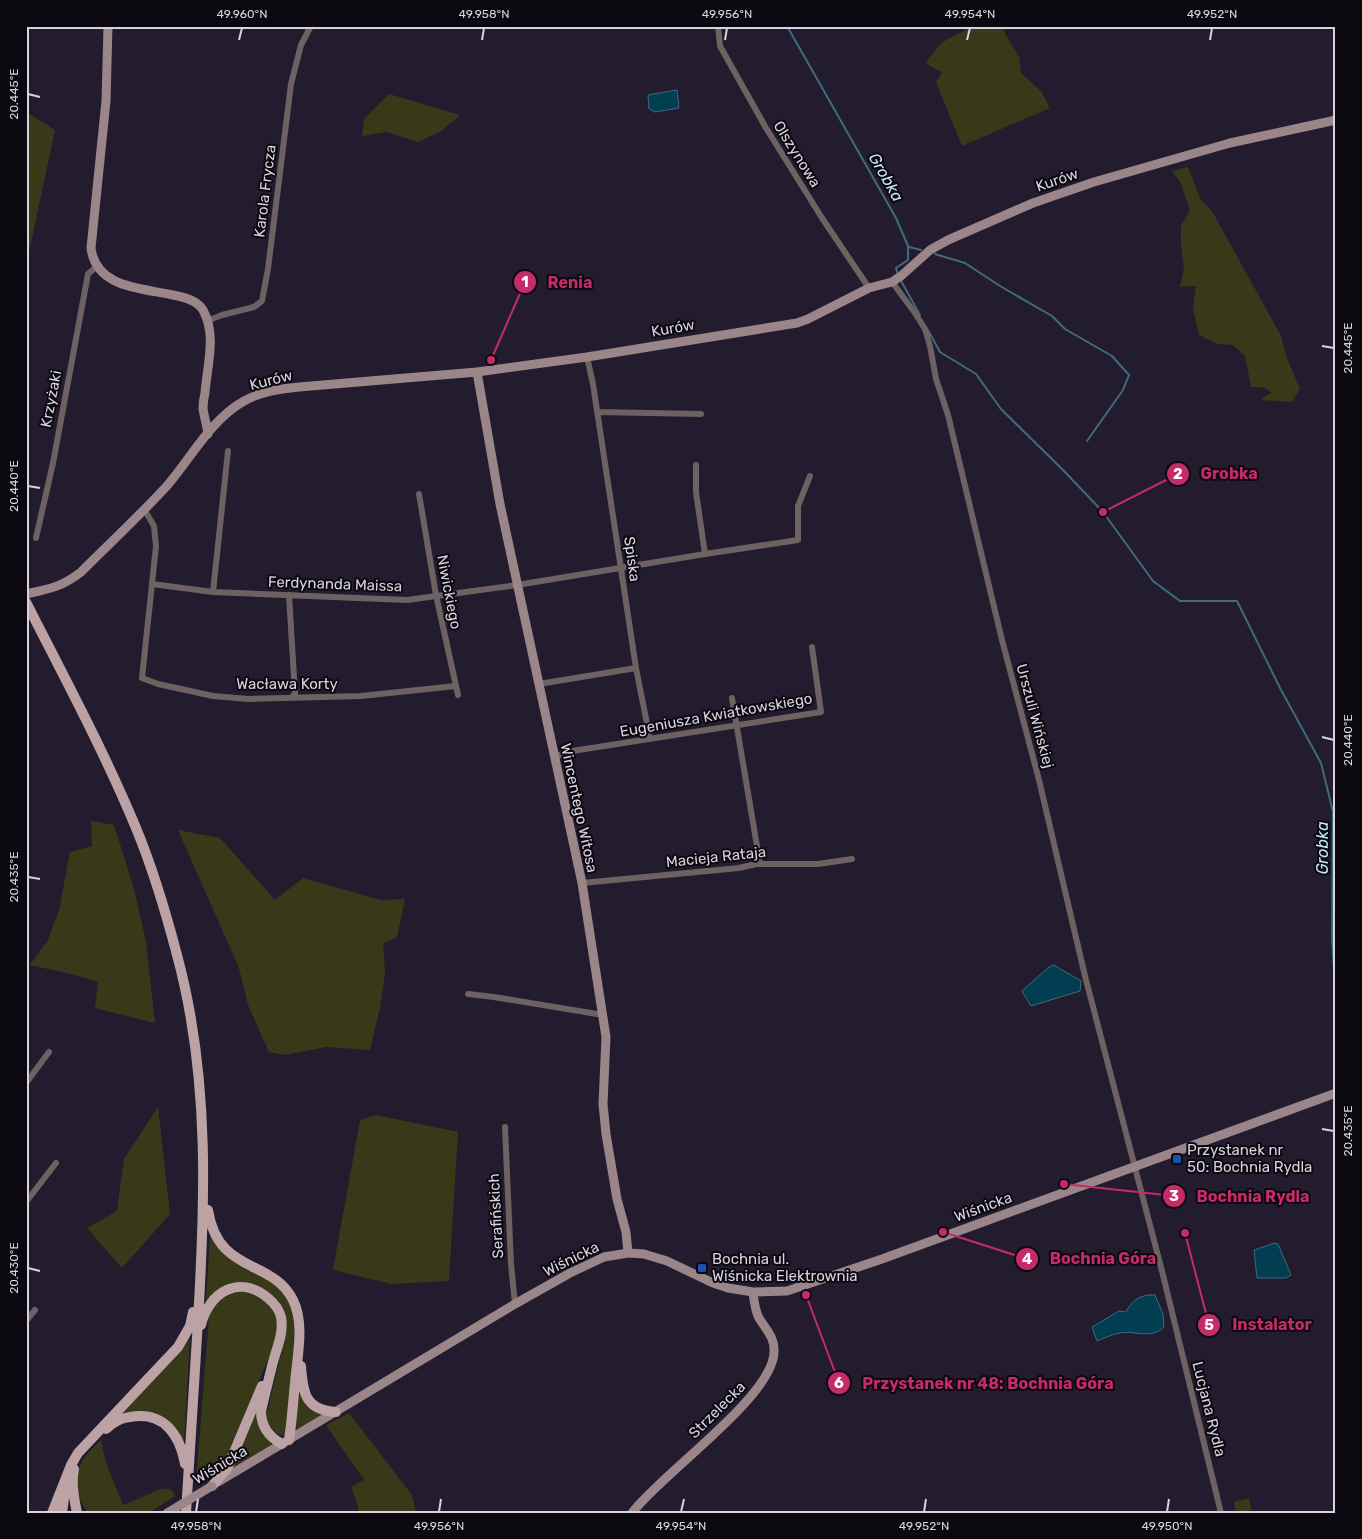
<svg xmlns="http://www.w3.org/2000/svg" width="1362" height="1539" font-family="Rubik,sans-serif">
<style>
.green{fill:#383918}
.water{fill:#013e52;stroke:#416a7c}
.lines{fill:none;stroke-linecap:round;stroke-linejoin:round}
.stream{stroke:#416a7c;stroke-width:2}
.street{stroke:#6e6162;stroke-width:6}
.secondary{stroke:#9a8588;stroke-width:9}
.primary{stroke:#bca2a5;stroke-width:10}
.secondary-bridge{stroke:#9a8588;stroke-width:9}
.ticks{fill:none;stroke:#d7d2df;stroke-width:2}
.transit-dot{fill:#1a4fb4;stroke:#0b0810;stroke-width:2}
.labels{text-anchor:middle;dominant-baseline:central;stroke-width:4;stroke-linejoin:round;paint-order:stroke}
.street-label{font-size:15px;fill:#d7d2df;stroke:#0b0810}
.poi-label{font-size:15px;fill:#d7d2df;stroke:#0b0810;text-anchor:start}
.water-label{font-size:16px;font-style:italic;fill:#c3e8f9;stroke:#0b0810}
.leader{fill:none;stroke:#c42b68;stroke-width:2}
.callout-dot{fill:#c42b68;stroke:#0b0810;stroke-width:2}
.mark-label{font-size:15px;text-anchor:middle;font-weight:bold;fill:#fff}
.callout-label{font-size:16px;text-anchor:middle;font-weight:bold;fill:#c42b68;stroke:#0b0810;stroke-width:4;stroke-linejoin:round;paint-order:stroke}
.neatline{fill:none;stroke:#d7d2df;stroke-width:2}
.ticks-label{font-size:12px;text-anchor:middle;fill:#d7d2df}
</style>
<rect width="100%" height="100%" fill="#231c2f"/>
<!-- green -->
<path class="green" d="M973,26H999L1002,28L1019,57L1021,73L1041,91L1050,108L962,146L936,82L942,72L930,66L926,62L941,43Z
M389,94L460,115L440,132L418,142L387,132L362,136L364,119Z
M26,112L55,130L26,266Z
M1188,167L1201,200L1212,211L1281,336L1286,356L1300,389L1292,402L1262,400L1264,397L1272,393L1263,387H1251L1245,356L1233,345L1217,344L1199,335L1193,309L1196,286L1180,287L1184,267L1181,247V226L1190,210L1180,182L1172,171Z
M91,821L114,825L134,889L146,942L155,1023L95,1008L98,982L71,974L30,965L48,940L59,910L70,852L92,846Z
M178,830L220,838L275,900L303,878L381,900L405,899L397,937L383,943L385,973L380,1008L370,1050L326,1047L285,1055L269,1052L248,1005L239,968Z
M158,1107L170,1214L122,1268L87,1228L117,1211L124,1159Z
M376,1115L458,1132L449,1281L392,1284L333,1270L360,1120Z
M210,1234C229,1249 279,1281 289,1301C301,1323 290,1399 288,1427L285,1436C274,1434 268,1426 266,1416L285,1339V1313L283,1307L268,1291L252,1284L243,1283L206,1301Z
M249,1292L270,1303L279,1324L273,1347L227,1458C219,1470 209,1475 196,1482L209,1315C218,1299 229,1291 249,1292Z
M188,1338L190,1339L184,1440L182,1441L177,1430L170,1423L124,1415L123,1412Z
M266,1384L261,1429L272,1444L231,1469Z
M299,1387L324,1414L298,1429L294,1426Z
M349,1413L412,1495L416,1513H358V1506L351,1487L364,1480L326,1425Z
M101,1440L106,1463L123,1505L161,1489C169,1488 172,1489 175,1496L149,1513H88C77,1499 72,1477 83,1460C88,1452 95,1446 101,1440Z
M1249,1498L1252,1512L1236,1513L1234,1502Z"/>
<!-- water -->
<path class="water" d="M677,90L679,108L655,112L649,109L648,95Z
M1054,965L1081,981L1080,991L1031,1006L1022,991L1049,967Z
M1275,1243L1278,1244L1291,1275L1286,1278H1257L1254,1250Z
M1148,1295H1155L1163,1314L1164,1327C1150,1340 1135,1330 1120,1333C1113,1334 1104,1338 1097,1341L1092,1327L1119,1311L1126,1312C1131,1302 1137,1297 1148,1295Z"/>
<g class="lines">
<!-- stream -->
<path class="stream" d="M787,26L896,218L908,246V260L896,268L898,275
M909,247L921,250
M935,254L965,263L1000,286L1052,316L1065,329L1112,356L1129,375L1123,390L1087,441
M900,279L920,315
M928,330L940,352L976,374L1001,409L1063,470L1103,512L1153,581L1180,601H1237L1280,688L1321,763L1333,812L1332,939L1336,998"/>
<!-- street -->
<path class="street" d="M718,26L720,46L766,128L822,218L869,288
M892,282L915,313L925,329L930,346L936,379L948,415L1002,640L1039,780L1085,976L1162,1271L1221,1513
M207,321L222,315L254,307L262,301L268,269L291,84L301,45L311,26
M587,357L593,384L636,668L650,739
M597,412L701,414
M696,465V492L705,554
M419,494L436,595L458,695
M144,509L154,526L156,546L142,678L158,684L213,696L248,699L361,696L456,686
M36,538L53,463L88,274L96,267
M152,584L213,592L407,600L517,585L705,554L798,540V506L810,476
M213,592L228,451
M289,595L295,694L291,698
M539,684L636,668
M732,698L760,864
M554,758L566,752L821,712L812,647
M582,883L739,868L756,864H818L852,859
M468,994L494,997L603,1015
M26,1083L49,1052
M505,1127L511,1264L515,1304
M26,1202L56,1163
M26,1321L35,1310"/>
<!-- secondary -->
<path class="secondary" d="M108,26L106,101L91,248C96,288 141,288 173,295C183,297 197,300 203,310C217,335 207,366 205,393C204,397 203,403 203,408C204,417 207,425 208,434
M477,372L500,504L582,883L606,1037L603,1104L606,1134L617,1199L626,1232L628,1253
M26,594C49,589 62,587 81,572C109,544 138,517 165,488C190,460 210,420 244,401C262,391 280,389 299,387L477,372L587,357L797,323L808,319L869,288L892,282L901,276L930,250L948,240L1033,203L1094,182L1230,143L1336,120
M218,1482L515,1304L570,1273L604,1257L628,1253L644,1254L667,1261L713,1283L728,1288L753,1292L787,1291L882,1259L1336,1093
M632,1513C661,1474 773,1397 774,1352C775,1337 766,1330 759,1318C755,1311 754,1301 753,1292"/>
<!-- primary -->
<path class="primary" d="M26,602C64,677 104,751 136,828C153,869 166,913 177,955C211,1080 205,1210 197,1337C193,1396 190,1454 186,1513
M208,1210C218,1275 272,1258 293,1300C305,1324 297,1357 295,1383C293,1402 292,1421 289,1440
M201,1325C209,1292 239,1274 268,1298C274,1303 279,1309 281,1317C284,1333 277,1347 273,1362C269,1378 265,1394 261,1411C261,1426 269,1437 282,1444
M301,1366C303,1393 305,1410 336,1412
M106,1429C113,1422 120,1418 130,1417C164,1411 180,1435 185,1464
M74,1469C71,1484 74,1498 77,1513
M212,1486L227,1469L262,1386
M52,1513L71,1465L78,1453L178,1347L190,1326L193,1312
M62,1513L65,1491"/>
<!-- secondary-bridge -->
<path class="secondary-bridge" d="M167,1513L212,1486"/>
</g>
<!-- ticks -->
<path class="ticks" d="M239,40L242,28M482,40L484,28M725,40L727,28M967,40L970,28M1210,40L1212,28M28,94L40,97M1322,346L1334,348M28,486L40,488M1322,737L1334,740M28,877L40,879M1322,1129L1334,1131M28,1268L40,1271M196,1512L198,1499M439,1512L441,1499M681,1512L684,1499M924,1512L926,1499M1167,1512L1169,1499"/>
<!-- markers -->
<g class="transit-dot">
<rect x="1172" y="1154" width="10" height="10" rx="2.5"/>
<rect x="697" y="1263" width="10" height="10" rx="2.5"/>
</g>
<g class="labels">
<!-- street labels -->
<g class="street-label">
<text transform="translate(797 154) rotate(58)">Olszynowa</text>
<text transform="translate(1057 180) rotate(-19)">Kurów</text>
<text transform="translate(265 191) rotate(-83)">Karola Frycza</text>
<text transform="translate(673 328) rotate(-10)">Kurów</text>
<text transform="translate(271 380) rotate(-14)">Kurów</text>
<text transform="translate(51 399) rotate(-79)">Krzyżaki</text>
<text transform="translate(632 559) rotate(82)">Spiska</text>
<text transform="translate(335 584) rotate(2)">Ferdynanda Maissa</text>
<text transform="translate(449 592) rotate(79)">Niwickiego</text>
<text x="287" y="684">Wacława Korty</text>
<text transform="translate(716 715) rotate(-10)">Eugeniusza Kwiatkowskiego</text>
<text transform="translate(1035 716) rotate(75)">Urszuli Wińskiej</text>
<text transform="translate(579 808) rotate(78)">Wincentego Witosa</text>
<text transform="translate(716 857) rotate(-6)">Macieja Rataja</text>
<text transform="translate(983 1207) rotate(-20)">Wiśnicka</text>
<text transform="translate(496 1216) rotate(-93)">Serafińskich</text>
<text transform="translate(571 1259) rotate(-26)">Wiśnicka</text>
<text transform="translate(1209 1409) rotate(76)">Lucjana Rydla</text>
<text transform="translate(717 1410) rotate(-45)">Strzelecka</text>
<text transform="translate(220 1465) rotate(-31)">Wiśnicka</text>
</g>
<!-- poi labels -->
<g class="poi-label">
<text x="1187" y="1150">Przystanek nr<tspan x="1187" dy="17">50: Bochnia Rydla</tspan></text>
<text x="712" y="1259">Bochnia ul.<tspan x="712" dy="17">Wiśnicka Elektrownia</tspan></text>
</g>
<!-- water labels -->
<g class="water-label">
<text transform="translate(886 177) rotate(60)">Grobka</text>
<text transform="translate(1322 848) rotate(-90)">Grobka</text>
</g>
</g>
<!-- callouts -->
<path class="leader" d="M491 360L525 282M1103 512L1178 474M1064 1184L1174 1196M943 1232L1027 1259M1185 1233L1209 1325M806 1295L839 1383"/>
<g class="callout-dot">
<circle cx="491" cy="360" r="5"/>
<circle cx="1103" cy="512" r="5"/>
<circle cx="1064" cy="1184" r="5"/>
<circle cx="943" cy="1232" r="5"/>
<circle cx="1185" cy="1233" r="5"/>
<circle cx="806" cy="1295" r="5"/>
<circle cx="525" cy="282" r="12"/>
<circle cx="1178" cy="474" r="12"/>
<circle cx="1174" cy="1196" r="12"/>
<circle cx="1027" cy="1259" r="12"/>
<circle cx="1209" cy="1325" r="12"/>
<circle cx="839" cy="1383" r="12"/>
</g>
<g class="mark-label">
<text x="525" y="287">1</text>
<text x="1178" y="479">2</text>
<text x="1174" y="1201">3</text>
<text x="1027" y="1264">4</text>
<text x="1209" y="1330">5</text>
<text x="839" y="1388">6</text>
</g>
<g class="callout-label">
<text x="570" y="288">Renia</text>
<text x="1229" y="479">Grobka</text>
<text x="1253" y="1202">Bochnia Rydla</text>
<text x="1103" y="1264">Bochnia Góra</text>
<text x="1272" y="1330">Instalator</text>
<text x="988" y="1389">Przystanek nr 48: Bochnia Góra</text>
</g>
<!-- border -->
<rect width="1362" height="1539" fill="none" stroke="#0b0810" stroke-width="55"/>
<rect x="28" y="28" width="1306" height="1484" class="neatline"/>
<g class="ticks-label">
<text x="242" y="18">49.960°N</text>
<text x="484" y="18">49.958°N</text>
<text x="727" y="18">49.956°N</text>
<text x="970" y="18">49.954°N</text>
<text x="1212" y="18">49.952°N</text>
<text transform="translate(14 94) rotate(-90)" y="4">20.445°E</text>
<text transform="translate(1348 348) rotate(-90)" y="4">20.445°E</text>
<text transform="translate(14 486) rotate(-90)" y="4">20.440°E</text>
<text transform="translate(1348 740) rotate(-90)" y="4">20.440°E</text>
<text transform="translate(14 877) rotate(-90)" y="4">20.435°E</text>
<text transform="translate(1348 1131) rotate(-90)" y="4">20.435°E</text>
<text transform="translate(14 1268) rotate(-90)" y="4">20.430°E</text>
<text x="196" y="1530">49.958°N</text>
<text x="439" y="1530">49.956°N</text>
<text x="681" y="1530">49.954°N</text>
<text x="924" y="1530">49.952°N</text>
<text x="1167" y="1530">49.950°N</text>
</g>
</svg>
